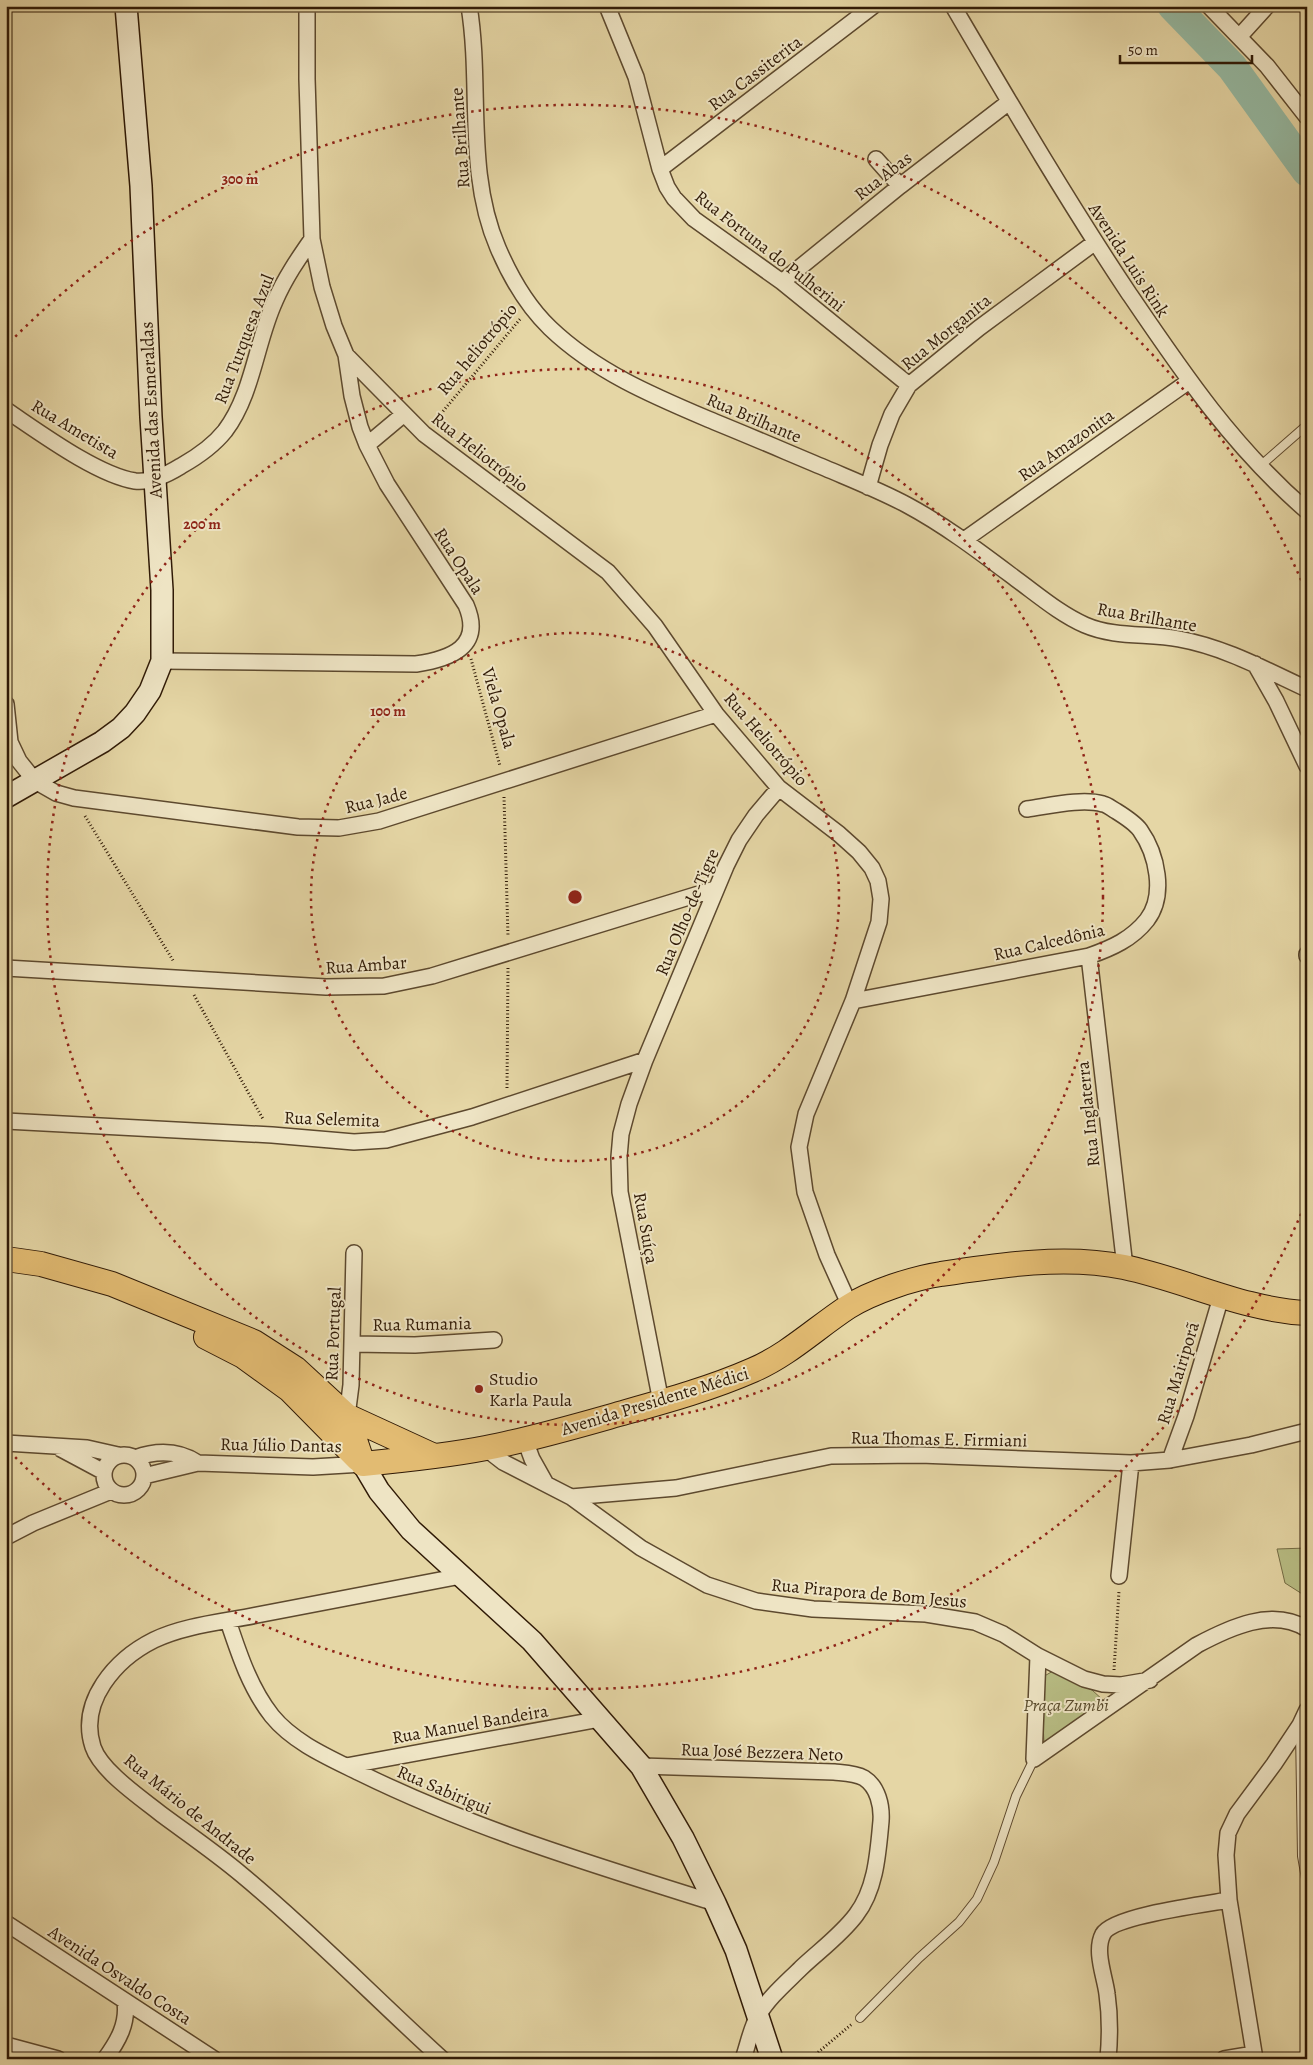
<svg xmlns="http://www.w3.org/2000/svg" width="1313" height="2065" font-family="Alegreya,serif">
<style>
.green{fill:#b8bd84;stroke:#746c45}
.lines{fill:none;stroke-linecap:round;stroke-linejoin:round}
.river{stroke:#96baa3;stroke-width:31}
.service-casing{stroke:#5d492e;stroke-width:10}
.minor-casing{stroke:#5d492e;stroke-width:18}
.secondary-casing{stroke:#301a06;stroke-width:24}
.primary-casing{stroke:#301a06;stroke-width:26}
.path{stroke:#301a06;stroke-width:3;stroke-dasharray:1 2.5;stroke-linecap:butt}
.service{stroke:#eee4c4;stroke-width:8}
.minor{stroke:#eee4c4;stroke-width:15}
.secondary{stroke:#eee4c4;stroke-width:21}
.primary{stroke:#e2bb72;stroke-width:24}
.ring{fill:none;stroke:#8f2418;stroke-width:2.5;stroke-dasharray:2.5 5}
.poi-dot{fill:#8f2418;stroke:#eee4c4;stroke-width:2}
.labels{text-anchor:middle;dominant-baseline:central;stroke-width:4;stroke-linejoin:round;paint-order:stroke}
.street-label{font-size:18px;fill:#301a06;stroke:#eee4c4}
.poi-label{font-size:18px;fill:#301a06;stroke:#eee4c4;text-anchor:start}
.park-label{font-size:18px;font-style:italic;fill:#594b2c;stroke:#eee4c4}
.centre{fill:#8f2418;stroke:#eee4c4;stroke-width:2.5}
.ring-label{font-size:15px;text-anchor:middle;font-weight:bold;fill:#8f2418;stroke:#eee4c4;stroke-width:4;stroke-linejoin:round;paint-order:stroke}
</style>
<rect width="100%" height="100%" fill="#e5d6a5"/>
<filter id="stains"><feTurbulence type="fractalNoise" baseFrequency=".004" numOctaves="4"/><feColorMatrix values="0 0 0 0 .2 0 0 0 0 .09 0 0 0 0 .02 0 0 0 .5 -.17"/></filter>
<radialGradient id="worn" r=".72"><stop offset=".6" stop-color="#630" stop-opacity="0"/><stop offset="1" stop-color="#630" stop-opacity=".3"/></radialGradient>
<!-- green -->
<path class="green" d="M1307,1548V1597L1285,1583L1277,1549Z
M1053,1671L1092,1690L1104,1701L1096,1716L1044,1744L1041,1678Z"/>
<g class="lines">
<!-- river -->
<path class="river" d="M1173,6L1232,67L1307,171"/>
<!-- service casing -->
<g class="service-casing">
<path id="service" d="M1215,12L1226,6
M1259,467L1307,425
M1300,1729L1302,1856L1307,1884
M860,2018L919,1958L959,1922L977,1899L994,1862L1016,1796L1034,1759"/>
</g>
<!-- minor casing -->
<g class="minor-casing">
<path id="minor" d="M469,6C482,86 465,172 498,248C510,276 528,307 550,328C597,373 656,397 715,422C752,437 789,453 825,468C853,480 881,491 907,505C946,526 980,552 1016,579C1038,595 1060,614 1085,625C1115,638 1148,633 1179,639C1224,647 1266,670 1307,689
M607,6L636,77L660,169L667,187L674,198L694,219L782,282L909,385
M953,6C1010,103 1066,199 1128,292C1183,373 1232,446 1307,511
M1209,6L1267,66L1307,117
M1239,37L1267,6
M876,159L900,186
M660,169L873,6
M782,282L900,186L1009,102
M346,355L424,434L608,572L655,626L716,714L779,788L839,834L859,852L872,868L878,881L881,899L879,922L853,1001L806,1114L799,1147L805,1192L827,1255L850,1306
M6,410C39,432 97,475 135,481C151,483 168,474 181,466C197,457 213,446 225,431C253,394 256,342 275,301C285,278 298,259 312,239
M367,445L404,414
M868,487L880,445L892,414L909,385L979,328L1094,243
M964,540L1189,381
M162,661L416,664C450,659 484,647 466,605L387,484L367,445L360,427L352,396L346,355L334,326L322,287L312,239L307,79V6
M1255,664L1276,701L1307,766
M6,704L10,742L19,761L35,781L56,793L74,798L298,827L339,828L379,821L716,714
M1307,954V956
M1089,956L1125,1267
M6,968L326,987L384,986L432,976L715,889
M853,1001L1089,956C1112,948 1132,939 1147,920C1166,895 1157,854 1140,830C1135,823 1124,816 1116,811C1112,809 1108,805 1103,804C1082,798 1049,806 1027,809
M6,1121L272,1135L354,1142L386,1140L472,1117L645,1060
M352,1344L415,1345L494,1340
M661,1402L620,1192L619,1157L621,1134L629,1104L645,1060L726,866L739,840L756,815L779,788
M347,1416L351,1385L354,1253
M525,1440L532,1459L546,1484
M6,1443L87,1448L118,1455
M485,1448L503,1462L571,1497L641,1548L707,1585L756,1601L813,1609L926,1614L975,1622L1003,1634L1038,1656L1084,1679L1103,1684L1121,1685L1150,1680
M61,1449L104,1472
M104 1475a20 20 0 1 1 40 0a20 20 0 1 1-40 0Z
M135,1458C157,1450 178,1450 198,1463
M1170,1460L1186,1416L1221,1297
M144,1476L198,1463L313,1467L363,1464
M571,1497L676,1488L831,1456L920,1455L1131,1463L1170,1460L1251,1445L1307,1431
M6,1537L33,1523L111,1491
M1119,1576L1131,1463
M228,1621C239,1654 250,1688 272,1716C294,1743 330,1758 360,1773C474,1829 594,1865 715,1903
M1034,1759L1197,1645C1229,1628 1272,1607 1307,1629
M1034,1759L1038,1656
M346,1766L600,1719
M641,1766L834,1772C843,1773 855,1773 864,1778C878,1787 882,1806 881,1821C878,1853 876,1889 856,1915C841,1935 819,1951 801,1968C787,1982 768,1998 758,2016C751,2028 748,2045 743,2059
M6,1923L214,2059
M6,2045L58,2059
M105,2059C118,2041 128,2024 125,2002
M442,2059C375,1998 312,1933 242,1875C216,1853 188,1834 161,1814C141,1798 101,1771 93,1747C78,1701 116,1659 154,1640C185,1625 224,1622 257,1615C325,1602 393,1589 461,1576
M1108,2059C1110,2037 1110,2015 1107,1994C1105,1977 1094,1951 1103,1934C1112,1916 1206,1904 1229,1900
M1224,2059L1254,2054
M1255,2059L1229,1900L1226,1855L1228,1833L1237,1814L1274,1764L1300,1725L1307,1710"/>
</g>
<!-- secondary casing -->
<g class="secondary-casing">
<path id="secondary" d="M6,797L102,742L121,728L135,713L150,691L162,661V590L151,417L141,186L126,6
M363,1464L379,1491L411,1530L532,1641L641,1766L683,1838L715,1903L736,1950L772,2059"/>
</g>
<!-- primary casing -->
<g class="primary-casing">
<path id="primary" d="M6,1259L41,1264L112,1284L254,1342L296,1369L347,1416L363,1464
M206,1337L243,1356L290,1390L358,1459
M347,1416L434,1456
M363,1464C404,1460 445,1456 486,1448C533,1439 580,1425 626,1412C669,1400 712,1388 753,1370C788,1355 816,1328 848,1307C871,1292 914,1278 941,1274C1000,1265 1065,1255 1124,1267C1186,1280 1243,1310 1307,1313"/>
</g>
<!-- path -->
<path class="path" d="M434,422L521,318
M471,659L500,766
M504,797L508,936
M85,816L174,962
M194,995L263,1119
M507,1088L508,967
M1114,1670L1119,1591
M810,2059L852,2024"/>
<!-- service -->
<use href="#service" class="service"/>
<!-- minor -->
<use href="#minor" class="minor"/>
<!-- secondary -->
<use href="#secondary" class="secondary"/>
<!-- primary -->
<use href="#primary" class="primary"/>
</g>
<!-- distance rings -->
<g class="ring">
<circle cx="575" cy="897" r="264"/>
<circle cx="575" cy="897" r="528"/>
<path d="M1307 1200A792 792 0 0 1 10 1452M10 342A792 792 0 0 1 1307 594"/>
</g>
<!-- markers -->
<circle class="poi-dot" cx="479" cy="1389" r="5"/>
<g class="labels">
<!-- street labels -->
<g class="street-label">
<text transform="translate(755 73) rotate(-37)">Rua Cassiterita</text>
<text transform="translate(460 138) rotate(-94)">Rua Brilhante</text>
<text transform="translate(883 176) rotate(-38)">Rua Abas</text>
<text transform="translate(770 251) rotate(38)">Rua Fortuna do Pulherini</text>
<text transform="translate(1129 260) rotate(57)">Avenida Luis Rink</text>
<text transform="translate(946 332) rotate(-39)">Rua Morganita</text>
<text transform="translate(244 339) rotate(-69)">Rua Turquesa Azul</text>
<text transform="translate(477 349) rotate(-50)">Rua heliotrópio</text>
<text transform="translate(151 410) rotate(-93)">Avenida das Esmeraldas</text>
<text transform="translate(754 418) rotate(23)">Rua Brilhante</text>
<text transform="translate(75 429) rotate(31)">Rua Ametista</text>
<text transform="translate(1066 445) rotate(-35)">Rua Amazonita</text>
<text transform="translate(480 452) rotate(38)">Rua Heliotrópio</text>
<text transform="translate(459 561) rotate(57)">Rua Opala</text>
<text transform="translate(1147 617) rotate(10)">Rua Brilhante</text>
<text transform="translate(499 708) rotate(74)">Viela Opala</text>
<text transform="translate(766 739) rotate(49)">Rua Heliotrópio</text>
<text transform="translate(376 800) rotate(-14)">Rua Jade</text>
<text transform="translate(687 912) rotate(-67)">Rua Olho-de-Tigre</text>
<text transform="translate(1049 942) rotate(-13)">Rua Calcedônia</text>
<text transform="translate(366 965) rotate(-4)">Rua Ambar</text>
<text transform="translate(1088 1114) rotate(-96)">Rua Inglaterra</text>
<text transform="translate(332 1119) rotate(2)">Rua Selemita</text>
<text transform="translate(646 1228) rotate(80)">Rua Suíça</text>
<text transform="translate(422 1324) rotate(-1)">Rua Rumania</text>
<text transform="translate(333 1334) rotate(-88)">Rua Portugal</text>
<text transform="translate(1178 1373) rotate(-73)">Rua Mairiporã</text>
<text transform="translate(655 1401) rotate(-17)">Avenida Presidente Médici</text>
<text transform="translate(939 1439) rotate(1)">Rua Thomas E. Firmiani</text>
<text transform="translate(281 1445) rotate(1)">Rua Júlio Dantas</text>
<text transform="translate(869 1593) rotate(5)">Rua Pirapora de Bom Jesus</text>
<text transform="translate(470 1724) rotate(-10)">Rua Manuel Bandeira</text>
<text transform="translate(762 1752) rotate(2)">Rua José Bezzera Neto</text>
<text transform="translate(444 1790) rotate(23)">Rua Sabirigui</text>
<text transform="translate(190 1809) rotate(39)">Rua Mário de Andrade</text>
<text transform="translate(120 1975) rotate(33)">Avenida Osvaldo Costa</text>
</g>
<!-- poi labels -->
<g class="poi-label">
<text x="489" y="1379">Studio<tspan x="489" dy="21">Karla Paula</tspan></text>
</g>
<!-- park labels -->
<g class="park-label">
<text x="1066" y="1705">Praça Zumbi</text>
</g>
</g>
<circle cx="575" cy="897" r="8" class="centre"/>
<g class="ring-label">
<text x="240" y="184">300 m</text>
<text x="202" y="529">200 m</text>
<text x="388" y="716">100 m</text>
</g>
<!-- margin -->
<rect width="1313" height="2065" fill="none" stroke="#e5d6a5" stroke-width="25"/>
<rect x="8" y="8" width="1298" height="2050" fill="none" stroke="#301a06" stroke-width="2.5"/>
<rect x="12" y="12" width="1288" height="2040" fill="none" stroke="#301a06"/>
<!-- scale -->
<path d="M1120 55v8h132v-8" fill="none" stroke="#301a06" stroke-width="2.5"/>
<text x="1128" y="55" font-size="15" fill="#301a06" stroke="#eee4c4" stroke-width="4" paint-order="stroke">50 m</text>
<rect width="100%" height="100%" filter="url(#stains)"/>
<rect width="100%" height="100%" fill="url(#worn)"/>
</svg>
